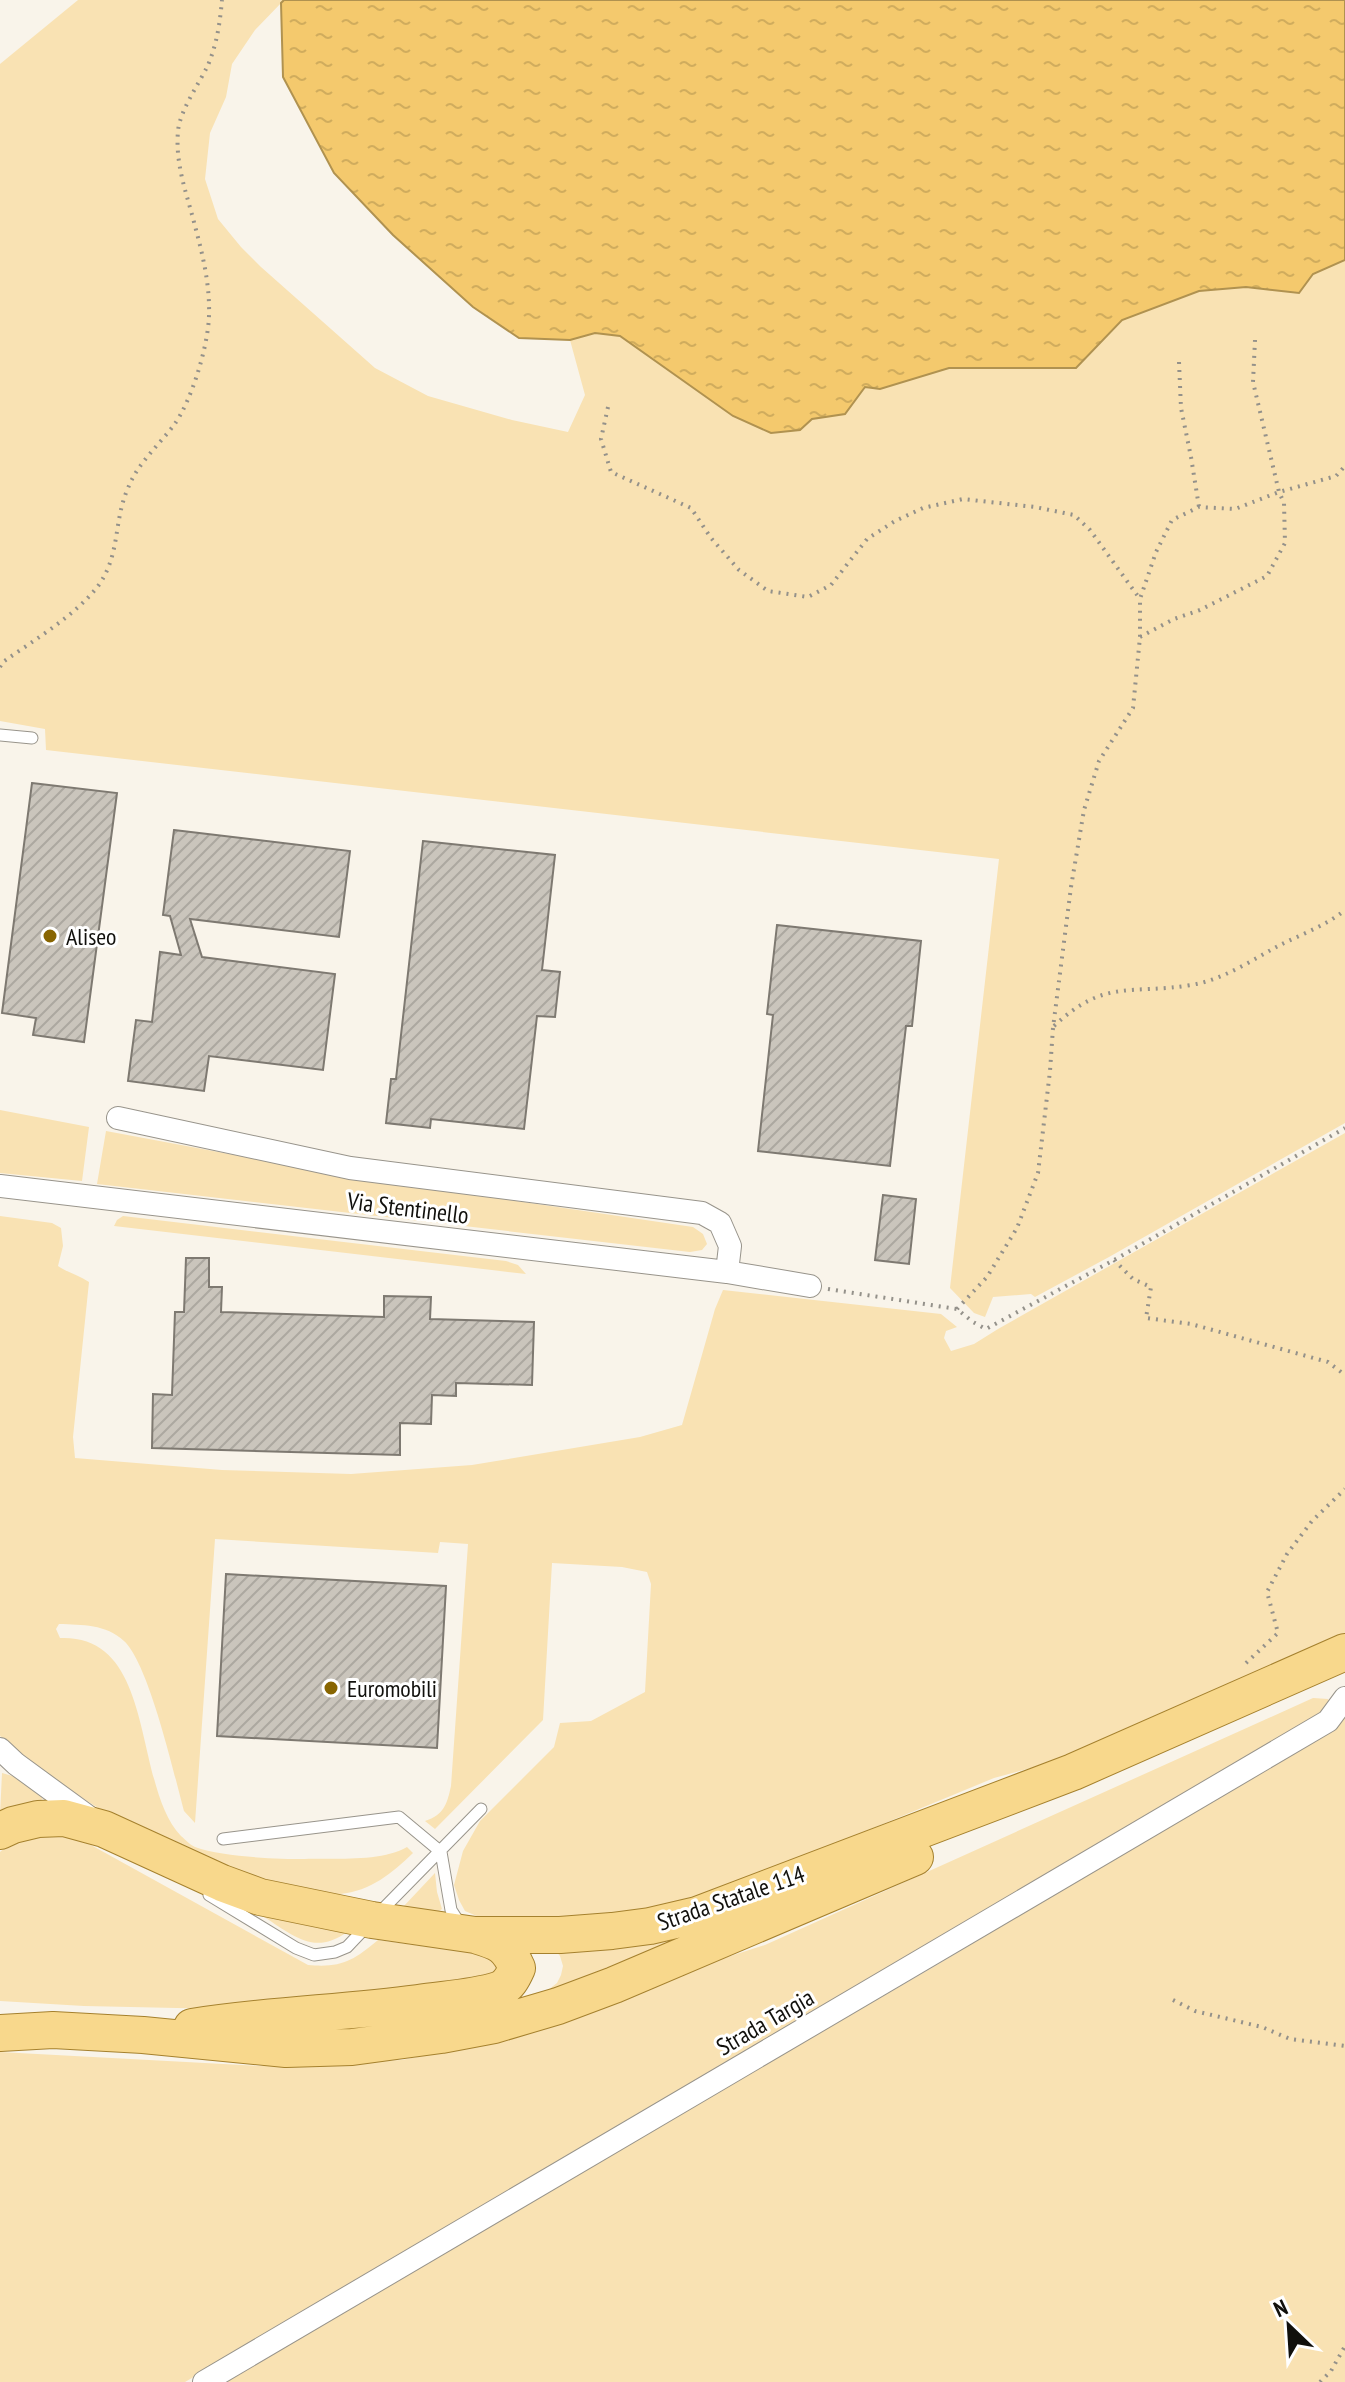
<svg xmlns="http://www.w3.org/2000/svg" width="1345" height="2382" font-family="'PT Sans Narrow',sans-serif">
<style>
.grass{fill:#f9e2b3}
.water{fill:url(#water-ripples);stroke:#b09250;stroke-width:2}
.building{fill:url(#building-hatch);stroke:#7e7971;stroke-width:2}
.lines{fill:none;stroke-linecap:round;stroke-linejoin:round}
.lane-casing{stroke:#98948b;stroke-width:13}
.street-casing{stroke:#98948b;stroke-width:24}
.primary-casing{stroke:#a5812e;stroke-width:38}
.path{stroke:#94918a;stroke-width:4;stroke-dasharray:2 6;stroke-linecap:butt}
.lane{stroke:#fff;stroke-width:11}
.street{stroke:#fff;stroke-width:22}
.primary{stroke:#f8d88c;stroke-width:36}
.poi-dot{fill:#886501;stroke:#fff;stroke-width:3}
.labels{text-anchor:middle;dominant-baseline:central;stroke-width:6;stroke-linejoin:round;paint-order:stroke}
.poi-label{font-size:24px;fill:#11100c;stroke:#fff;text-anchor:start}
.street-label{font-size:24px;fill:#11100c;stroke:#fff}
</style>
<defs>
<pattern id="water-ripples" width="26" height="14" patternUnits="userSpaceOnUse" patternTransform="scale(2)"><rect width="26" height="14" fill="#f4c96d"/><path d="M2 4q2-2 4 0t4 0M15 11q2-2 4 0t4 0" fill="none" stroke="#d0ac5d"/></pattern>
<pattern id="building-hatch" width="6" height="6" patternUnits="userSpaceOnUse" patternTransform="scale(2)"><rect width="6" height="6" fill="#cac5bc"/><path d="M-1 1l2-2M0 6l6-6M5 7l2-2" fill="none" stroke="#aca8a0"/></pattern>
</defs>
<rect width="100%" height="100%" fill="#f9f4ea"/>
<!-- grass -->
<path class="grass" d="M78,0H284L255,30L232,64L226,97L210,133L205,179L218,219L241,247L261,267L375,368L428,396L512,420L568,432L585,395L570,340L595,333L620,336L697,391L771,433L800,430L812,419L845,414L865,387L880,389L949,368H1075L1122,320L1199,291L1246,287L1299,293L1313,274L1345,260V1123L1109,1257L1035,1297L1031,1294L993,1297L985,1317L974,1313L950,1288L999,859L46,750L45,729L0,721V64Z
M0,1110L89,1127L82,1181L0,1173Z
M106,1131L348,1176L693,1227L703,1234L707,1244L702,1250L690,1252L97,1184Z
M1345,1133V1637L1078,1755L994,1778L709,1896L656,1914L493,1923L465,1911L459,1900L454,1885L463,1851L480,1821L554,1747L560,1723L591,1721L645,1692L651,1584L647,1572L622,1567L552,1563L543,1720L435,1829L425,1821C444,1815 447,1804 451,1786L468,1544L440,1542L438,1553L215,1539L195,1823L184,1811C174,1774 149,1664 124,1641C106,1624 82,1625 59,1624L56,1629L60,1638C158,1634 132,1785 181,1836C186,1840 190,1845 195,1847C222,1857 276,1859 305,1859C334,1858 382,1862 407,1847L413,1853C392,1873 371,1891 340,1894C302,1899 257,1879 222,1865C192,1852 160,1842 131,1827C85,1802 40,1771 0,1736V1216L52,1223L61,1228L63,1246L58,1266C68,1273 79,1275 89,1282L73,1437L75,1458L222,1470L351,1474L472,1465L640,1437L682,1425L715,1309L723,1290L941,1314L957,1327L946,1331L944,1338L951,1351L974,1344L998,1329Z
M123,1216L506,1261L518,1265L526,1274L114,1226L117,1220Z
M1313,1698L1328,1699L1331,1706L1314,1722L185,2382H0V2052L260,2066L402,2060L495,2041L718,1960L765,1945Z
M1345,1717V2382H216L930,1969L1333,1728Z
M2,1773L16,1777L44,1797L38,1803L0,1815Z
M71,1834L308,1965C341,1968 353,1961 378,1940L495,1956L500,1977L223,2009L84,2006L0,2001V1852C24,1831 41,1835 71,1834Z
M435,1873L437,1892L442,1909L433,1915L403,1907Z
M760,1901L607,1976L440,2024L282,2036L487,2005L548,1990L557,1983L561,1975L563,1966L560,1956L555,1950Z
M269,1913L347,1932C314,1956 293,1935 264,1917Z"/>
<!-- water -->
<path class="water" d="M284,0H1345V260L1313,274L1299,293L1246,287L1199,291L1122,320L1076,368H949L880,389L865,387L845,414L812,419L800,430L771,433L733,416L620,336L595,333L570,340L519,338L473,307L393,235L334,173L283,77L281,3Z"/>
<!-- building -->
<path class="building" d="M32,783L117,793L84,1042L33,1035L36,1018L2,1013Z
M174,830L350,851L339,937L190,919L202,957L335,974L323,1070L209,1056L204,1091L128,1081L136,1020L152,1022L160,952L181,955L170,916L163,915Z
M423,841L555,855L542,970L560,972L555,1017L537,1016L524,1129L431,1119L430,1128L386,1123L391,1079H396Z
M777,925L921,941L912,1026H906L890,1166L758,1151L773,1015L767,1014Z
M883,1195L916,1199L909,1264L875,1260Z
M186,1258H209V1287H222L221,1312L384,1317V1296L431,1297L430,1319L534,1322L532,1385L456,1383V1396L432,1395L431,1424L400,1423V1455L152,1448L153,1394L172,1395L175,1312H184Z
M226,1574L446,1586L437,1748L217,1736Z"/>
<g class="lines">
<!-- lane casing -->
<g class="lane-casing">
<path id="lane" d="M0,735L32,738
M223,1839L399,1817L441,1852L451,1910L460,1924
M209,1895L296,1948L314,1955L335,1952L347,1947L366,1927
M378,1914L481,1809"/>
</g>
<!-- street casing -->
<g class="street-casing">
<path id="street" d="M118,1118L350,1168L702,1213L720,1223L730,1246L727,1272
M0,1186L727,1272L810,1286
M0,1749L16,1764L90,1818
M204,2382L1328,1721L1345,1698"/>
</g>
<!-- primary casing -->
<g class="primary-casing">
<path id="primary" d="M0,1831L13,1825L38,1819L64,1818L104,1829L222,1883L260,1897L372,1920L475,1935H560L612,1931L650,1926L697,1915L1073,1772L1345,1652
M192,2027C267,2015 343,2013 418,2003C444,1999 473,1998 498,1990C508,1987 513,1977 517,1968C507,1944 498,1942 475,1935
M0,2033L53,2030L143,2035L286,2049L352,2047L441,2035L494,2025L558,2006L614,1985L915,1857"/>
</g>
<!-- path -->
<path class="path" d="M1179,362L1181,408L1191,457L1199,507
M608,407L601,439L611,472L691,508L711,538L739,570L768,591L808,597L831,585L867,539L895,521L923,508L963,499L1035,507L1074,515L1090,530L1140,599
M1140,637L1174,619L1200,610L1267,576L1285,543L1284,503L1279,492L1253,382L1255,340
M0,667L3,662C34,640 75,616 98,586C121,554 113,522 128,488C138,463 158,446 174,425C192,400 208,346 209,316C210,285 203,256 195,226C187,194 175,165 178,131C180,110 199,84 208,65C217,44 220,22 222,0
M1054,1026C1105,978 1131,995 1191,985C1223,980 1252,960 1280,945C1302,934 1327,925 1345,910
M1114,1260L1133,1279L1151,1287L1146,1318L1191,1324L1328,1362L1345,1375
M828,1289L957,1309L973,1322L986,1329L1114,1260L1345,1128
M957,1309L987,1277L1017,1228L1038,1173L1050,1071L1053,1028L1071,887L1084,810L1099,761L1133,708L1140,637V599L1156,552L1172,520L1199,507L1235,509L1279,492L1336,476L1345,466
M1246,1663L1278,1633L1267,1592L1287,1554L1312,1521L1345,1489
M1173,2000L1195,2011L1262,2027L1290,2039L1345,2046
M1320,2382L1331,2371L1345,2346"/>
<!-- lane -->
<use href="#lane" class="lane"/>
<!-- street -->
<use href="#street" class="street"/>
<!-- primary -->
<use href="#primary" class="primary"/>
</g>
<!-- markers -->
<g class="poi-dot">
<circle cx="50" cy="936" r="8"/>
<circle cx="331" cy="1688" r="8"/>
</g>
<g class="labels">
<!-- poi labels -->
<g class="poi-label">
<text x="66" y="936">Aliseo</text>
<text x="347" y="1688">Euromobili</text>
</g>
<!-- street labels -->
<g class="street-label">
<text transform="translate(408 1208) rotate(7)">Via Stentinello</text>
<text transform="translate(731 1898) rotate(-19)">Strada Statale 114</text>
<text transform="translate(765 2022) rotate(-30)">Strada Targia</text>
</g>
</g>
<!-- north arrow -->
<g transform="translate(1289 2326) rotate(335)" stroke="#ffffff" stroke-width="6" paint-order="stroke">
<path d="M0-6L14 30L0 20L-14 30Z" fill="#11100c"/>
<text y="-12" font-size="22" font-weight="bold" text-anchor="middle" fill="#11100c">N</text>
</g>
</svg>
